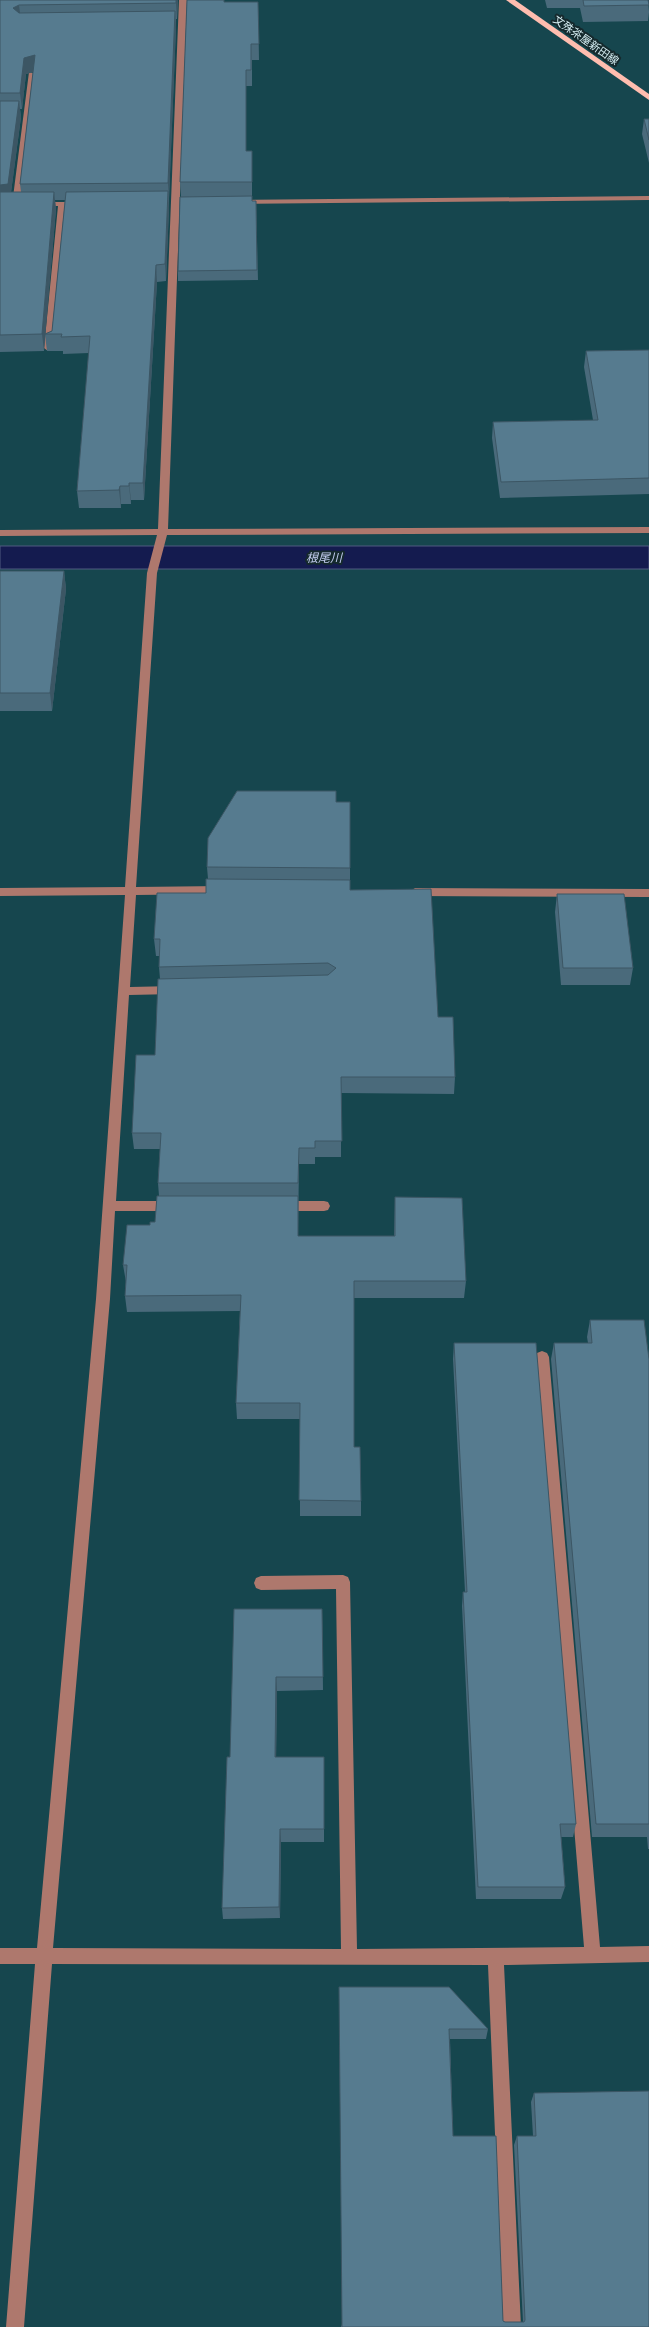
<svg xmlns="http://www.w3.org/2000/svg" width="649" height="2327" font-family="'Crimson Pro','Noto Sans JP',serif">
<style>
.water{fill:#141b4f;stroke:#4e5a80}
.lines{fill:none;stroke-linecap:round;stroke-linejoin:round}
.minor{fill:#ae786d;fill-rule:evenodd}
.major{fill:#ffbdaf;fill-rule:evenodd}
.wall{fill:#4a6a7b;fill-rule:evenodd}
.shaded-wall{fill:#3c5664}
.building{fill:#567b8f;stroke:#3c5664}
.labels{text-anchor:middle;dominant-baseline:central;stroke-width:4;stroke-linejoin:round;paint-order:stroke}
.far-street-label{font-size:11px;fill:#d4ecf1;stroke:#15292d}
.far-water-label{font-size:12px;font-style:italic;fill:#c4cef1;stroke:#15292d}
</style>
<rect width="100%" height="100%" fill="#16464e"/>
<!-- water -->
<path class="water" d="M0,546H649V569H0Z"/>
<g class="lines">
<!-- minor -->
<path class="minor" d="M179,0H187L168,529L649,527V533L167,535L157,573L136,887L222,886L228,890L222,894L136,895L130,987L175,986L181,990L175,994L129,995L116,1201H172L176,1202L178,1206L176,1210L172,1211H115L110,1299L53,1948L341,1949L336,1589L261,1590L256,1588L254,1583L256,1578L261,1576L343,1575L348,1577L350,1582L357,1949L584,1947L535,1357L537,1353L542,1351L547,1353L549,1357L600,1947L649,1946V1962L504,1965L521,2327H503L488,1965L52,1964L24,2327H6L35,1964H0V1948H37L96,1299L125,895L0,896V888L125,887L147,573L157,535L0,536V530L158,529Z
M29,72L36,74L20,205L16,207L12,205Z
M649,196V200L240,204L236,202L240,200Z
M37,202H80L84,204L80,206H66L52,348L48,351L44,348L58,206H37Z
M415,888L649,889V897L415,896L409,892Z
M282,1201H324L328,1202L330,1206L328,1210L324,1211H282L278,1210L276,1206L278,1202Z"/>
<!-- major -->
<path class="major" d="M506,0H515L649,94V100Z"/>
</g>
<!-- wall -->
<path class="wall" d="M0,0H178L177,19H176V27L169,199V208L166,281L157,282L144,500H131V504H121V508H79L77,491L89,353L63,354V351H47L45,335L44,351L0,352ZM33,72L20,184L21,192H11L21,117L20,109H22L26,74ZM55,200H65L52,331L45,334L56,209Z
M545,0H648L649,12L648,21L583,22L580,8H547Z
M225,2H258L259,60H252V86H246V151L252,167V201H256L258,280L178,281V271L181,197L180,182Z
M644,119H649V163L642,134Z
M649,350V494L500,498L492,438L493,422L593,420L584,367L586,351Z
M0,571H64L66,589L52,711H0Z
M336,802H350V890L438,1017L455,1077L454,1094L341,1093V1157H315V1164H299L298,1236H394L395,1197L466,1281L464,1298H354V1447L361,1501V1516H300V1419H237L236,1403L240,1311L127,1312L125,1296L126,1282L123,1265L150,1225L155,1222L159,1196L158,1183L160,1149H134L132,1133L155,1055L160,979L159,967L160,956H156L154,939L206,893L208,879L207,867Z
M557,894L633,968L630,985H561L555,912Z
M590,1320L649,1359V1849H648L647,1837H592L551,1359L554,1343H588L587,1337Z
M454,1343L576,1824L573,1837H561L565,1887L561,1899H476L462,1606L463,1592H465L453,1359Z
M234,1609H322L323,1690L277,1691L276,1757H324V1842H281L280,1918L223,1919L222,1908L230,1757Z
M449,1987L488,2029L486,2039H450L453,2136L503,2321L505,2322H523L514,2145L517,2136H533L531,2102L534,2093L649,2327H341Z"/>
<!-- shaded-wall -->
<path class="shaded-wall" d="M176,0H178L177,19L176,3Z
M19,5L21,21L13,8Z
M175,11L176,27L169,199L168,183Z
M35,55L37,71L26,74L22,109L20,93L24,58Z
M19,101L21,117L10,200L0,202V185Z
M168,191L169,208L166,281L165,264Z
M54,192L56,209L44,351L42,334Z
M156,265L157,282L144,500L143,483Z
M129,483L131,500V504L129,486Z
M120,486L121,504V508L119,490Z
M64,571L66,589L52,711L50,693Z
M276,1677L277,1691L276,1769L275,1757Z
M280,1829L281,1842L280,1918L279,1907Z"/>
<!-- building -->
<path class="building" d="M0,0H176V3L19,5L13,8L19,13L175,11L168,183L20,184L35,55L24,58L20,93H0Z
M187,0H224V2H258L259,44H251V70H246V151H252V182H180Z
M583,0H648L649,5L584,6Z
M0,101H19L8,184L0,185Z
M644,119H649V140Z
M168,191L165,264L156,265L143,483H129V486H120L119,490L77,491L90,336L61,337L62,334H45L52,331L66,192Z
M0,192H54L42,334L0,335Z
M252,196V201H256L257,270L178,271L180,197Z
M649,350V478L501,482L493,422L598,420L586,351Z
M0,571H64L50,693H0Z
M237,791H336V802H350V868L207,867L208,838Z
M206,879L350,880V890L431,889L438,1017H453L455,1077H341L342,1141H315V1148H299L298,1183H158L161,1133H132L136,1055H155L158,979L328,975L336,968L328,963L159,967L160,939H154L157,893H206Z
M557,894H624L633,968H563Z
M157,1196H298V1236H395V1197L462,1198L466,1281H354V1447H360L361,1501L299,1500L300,1403H236L241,1295L125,1296L127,1265H123L127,1225H150V1222H155Z
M590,1320H644L649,1359V1824H596L554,1343H592Z
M454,1343H536L576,1824H560L565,1887H478L463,1592H467Z
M234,1609H322L323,1677H276L275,1757H324V1829H280L279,1907L222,1908L227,1757H230Z
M339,1987H449L488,2029H449L453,2136H496L503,2321L505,2322H524L525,2320L517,2136H536L534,2093L649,2091V2327H342Z"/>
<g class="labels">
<!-- far-street labels -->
<g class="far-street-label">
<text transform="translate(586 40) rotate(35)">文殊茶屋新田線</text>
</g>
<!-- far-water labels -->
<g class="far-water-label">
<text x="324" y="558">根尾川</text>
</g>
</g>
</svg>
